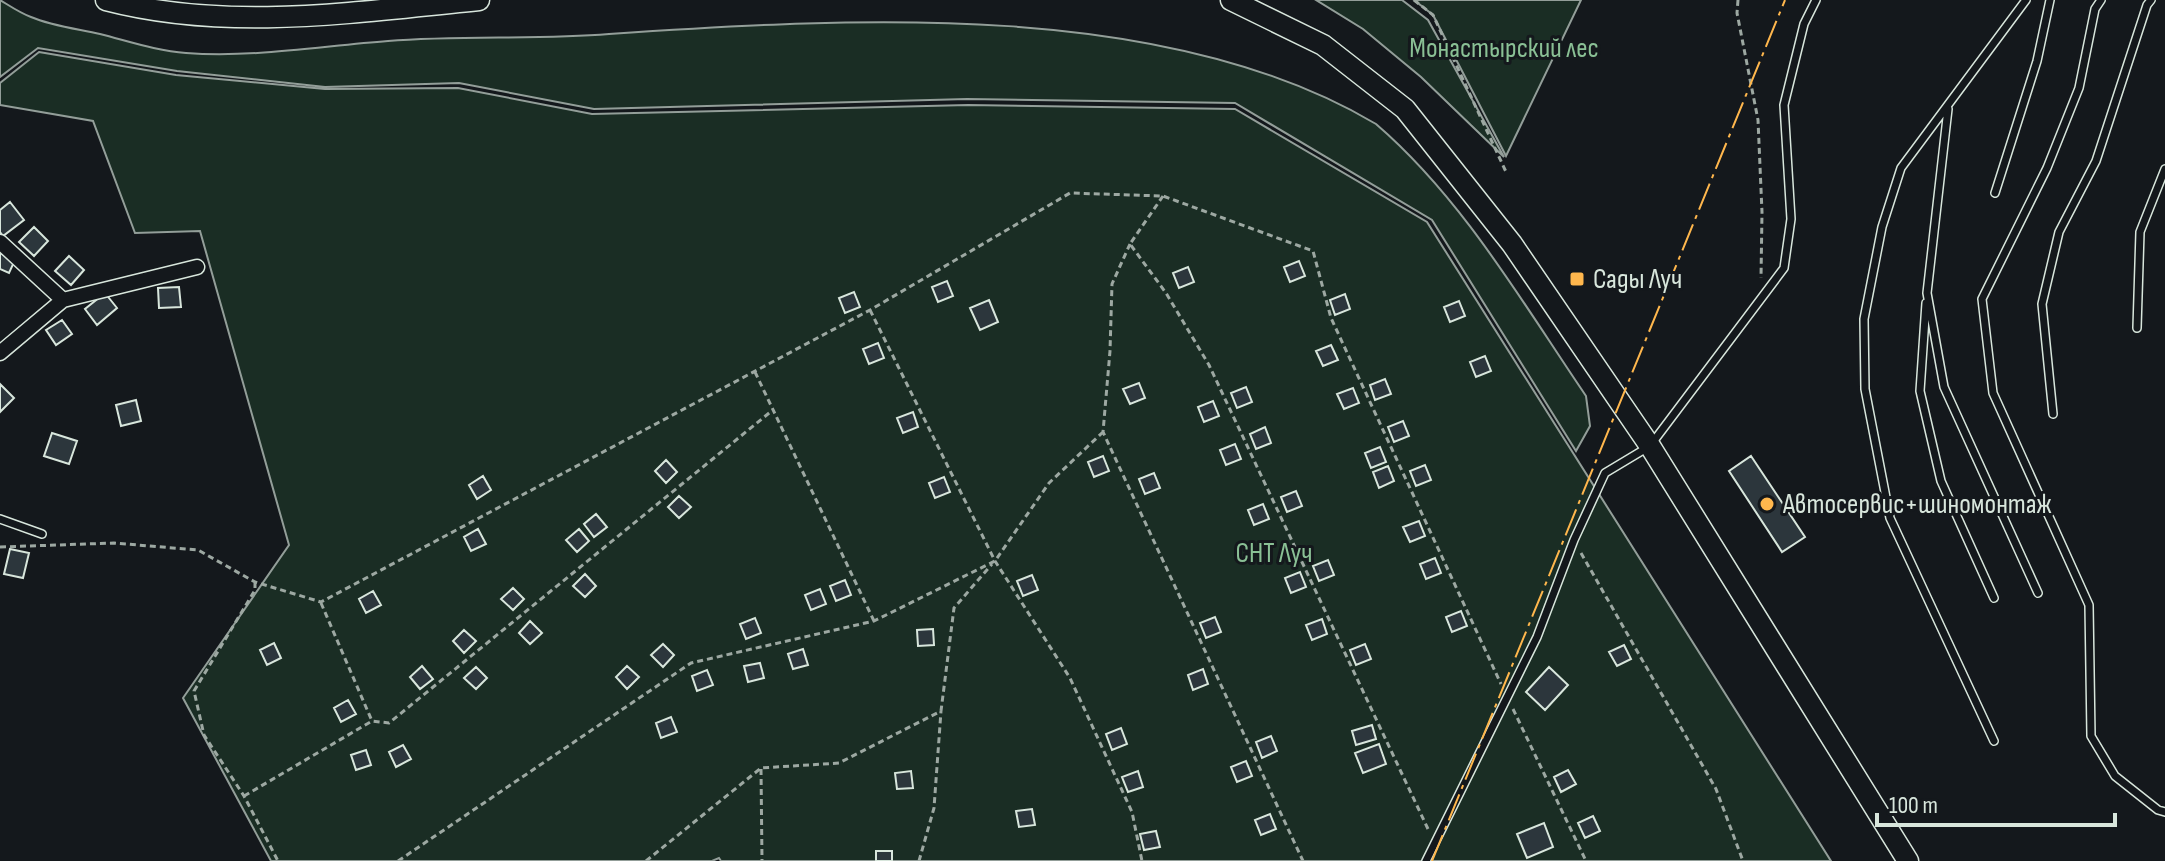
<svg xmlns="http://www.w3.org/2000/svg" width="2165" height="861" font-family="'Sofia Sans Condensed',sans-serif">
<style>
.green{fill:#1a2d24;stroke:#939e99;stroke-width:2}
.building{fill:#2c363c;stroke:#d8e6dc;stroke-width:2}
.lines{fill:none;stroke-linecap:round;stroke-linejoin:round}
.lane-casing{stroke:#d8e6dc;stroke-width:10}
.street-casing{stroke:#d8e6dc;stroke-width:17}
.secondary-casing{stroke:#d8e6dc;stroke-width:23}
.path{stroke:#9da8a2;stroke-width:3;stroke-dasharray:6 4;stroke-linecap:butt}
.lane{stroke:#14181c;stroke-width:7}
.street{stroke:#14181c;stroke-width:14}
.secondary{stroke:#14181c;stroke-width:20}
.power{stroke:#ffb74d;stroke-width:2;stroke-dasharray:28 6 4 6;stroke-linecap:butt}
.poi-dot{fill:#ffb74d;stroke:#14181c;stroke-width:3}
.labels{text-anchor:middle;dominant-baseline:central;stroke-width:6;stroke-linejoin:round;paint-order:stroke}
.park-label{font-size:28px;fill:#8ac095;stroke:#14181c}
.poi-label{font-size:28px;fill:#d8e6dc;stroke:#14181c;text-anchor:start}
</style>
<rect width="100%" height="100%" fill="#14181c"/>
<!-- green -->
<path class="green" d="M0,0C10,6 20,13 31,17C52,26 78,29 100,34C128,41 157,51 186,53C253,58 321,46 388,41C462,35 536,40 609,34C860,17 1167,0 1376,124C1463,199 1522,302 1586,396L1590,426L1576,451L1432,220L1235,103L967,99L594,109L459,83L325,87L177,71L38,48L0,77Z
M1316,0H1402L1428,20L1504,157L1421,77L1363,29Z
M1414,0H1581L1506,156L1433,15Z
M39,52L176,75L325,89L458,88L592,114L968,105L1235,109L1427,222L1831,861H721L719,858L712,861H271L183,698L289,545L200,231L135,233L93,121L0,105V83Z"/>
<!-- building -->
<path class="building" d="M10,202L24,220L3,236L0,232V210Z
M34,227L48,241L34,256L19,242Z
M0,253L15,260L9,273L0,269Z
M69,256L84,270L71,285L55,271Z
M1299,261L1305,276L1290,282L1284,267Z
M1188,267L1194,282L1179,288L1173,273Z
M947,281L953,296L938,302L932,287Z
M179,287L181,307L159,308L158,288Z
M854,292L860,307L845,313L839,298Z
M105,293L117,308L97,325L85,309Z
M1345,294L1350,309L1335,315L1330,300Z
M989,300L998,322L980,330L970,308Z
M1459,301L1465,316L1450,322L1444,307Z
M62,320L72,334L56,345L46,330Z
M878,343L884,358L869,364L863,349Z
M1331,345L1338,360L1323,366L1316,351Z
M1485,356L1491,371L1476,377L1470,362Z
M1385,379L1391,394L1375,400L1370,385Z
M1139,383L1145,398L1130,404L1123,389Z
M0,384L14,398L0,412Z
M1246,387L1252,402L1237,408L1231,393Z
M1353,388L1359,403L1344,409L1337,394Z
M136,400L141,421L121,426L116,405Z
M1213,401L1219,416L1204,422L1198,407Z
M913,412L918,427L903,433L897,418Z
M1403,421L1409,436L1394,442L1388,427Z
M1265,427L1271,443L1256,449L1250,434Z
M52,433L77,441L69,464L44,456Z
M1235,444L1241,459L1226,465L1220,450Z
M1380,447L1386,462L1371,468L1365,453Z
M1103,456L1109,471L1094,477L1088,462Z
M1751,456L1805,537L1782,552L1729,471Z
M666,460L677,472L666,483L655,471Z
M1425,465L1431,480L1416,486L1410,471Z
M1388,466L1394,481L1379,488L1373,472Z
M1154,473L1160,488L1145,494L1139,479Z
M483,476L491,490L477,499L469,485Z
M944,477L950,492L935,498L929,483Z
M1296,491L1302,506L1287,512L1281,497Z
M679,496L691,507L679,518L668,507Z
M1263,504L1269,519L1254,525L1248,510Z
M596,514L607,527L594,537L584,524Z
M1419,521L1425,536L1410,542L1403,527Z
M478,529L486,544L471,551L464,537Z
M579,529L589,541L577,552L566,540Z
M10,549L29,553L23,578L4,574Z
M1435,558L1441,573L1426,579L1420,564Z
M1328,560L1334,575L1319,581L1313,566Z
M1300,572L1306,587L1291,593L1285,578Z
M585,574L596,586L585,597L573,586Z
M1032,575L1038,590L1023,596L1017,581Z
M845,580L851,595L836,601L830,586Z
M513,588L524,599L513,610L501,599Z
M820,589L826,604L811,610L805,595Z
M373,591L381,605L366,613L359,599Z
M1461,611L1467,626L1452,632L1446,617Z
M1215,617L1221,632L1206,638L1200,623Z
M755,618L761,633L746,639L740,624Z
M1322,619L1327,634L1312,640L1306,625Z
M530,621L542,633L530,644L519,633Z
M933,629L934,645L918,646L917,630Z
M464,630L476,641L464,653L453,641Z
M274,643L281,658L267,665L260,650Z
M663,644L674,655L663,667L651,655Z
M1365,644L1371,659L1356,665L1350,650Z
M1624,645L1631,659L1617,666L1609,652Z
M803,649L808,665L793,669L788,654Z
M760,663L764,678L748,682L744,666Z
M422,666L433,679L420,689L410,677Z
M627,666L639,677L627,689L616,677Z
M476,667L487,678L476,689L464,678Z
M1549,667L1568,685L1545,710L1526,692Z
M1203,669L1208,684L1193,690L1188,675Z
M707,670L713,685L697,691L692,676Z
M348,700L356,714L341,722L334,708Z
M671,717L677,732L661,738L656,723Z
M1372,725L1376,739L1356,745L1352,731Z
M1121,728L1127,744L1112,750L1106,734Z
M1271,736L1277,751L1262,758L1256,742Z
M1379,744L1386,764L1363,773L1355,753Z
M403,745L411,759L396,767L389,752Z
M366,750L371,765L356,770L351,755Z
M1246,761L1252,776L1237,782L1231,767Z
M1568,770L1576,784L1561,792L1554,777Z
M911,771L913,788L897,789L895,773Z
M1138,771L1143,787L1128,792L1122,777Z
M1032,809L1035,825L1019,827L1016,811Z
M1270,814L1276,829L1261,835L1255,820Z
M1593,816L1600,831L1585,838L1578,823Z
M1544,823L1553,847L1527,858L1517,834Z
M1156,831L1160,847L1144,850L1140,834Z
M876,851H892V861H876Z"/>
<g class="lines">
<!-- lane casing -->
<g class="lane-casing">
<path id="lane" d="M2101,0L2095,9L2079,88L2047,168L1982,299L1993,393L2089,605L2091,736L2115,776L2158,810L2165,812
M1948,109L1927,293L1944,387L2038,593
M1995,193L2037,61L2050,0
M1926,303L1920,391L1941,481L1994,598
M2137,328L2140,232L2165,169
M2053,414L2042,304L2059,232L2096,161L2147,5L2151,0
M0,519L42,534
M1994,741L1890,518L1865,389L1864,319L1882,227L1901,168L2026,0
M1426,861L1537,637L1574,540L1605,473L1650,446L1784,268L1791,219L1784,105L1804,24L1816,0"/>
</g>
<!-- street casing -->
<g class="street-casing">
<path id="street" d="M0,242L63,300
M0,353L63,300L197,267"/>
</g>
<!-- secondary casing -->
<g class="secondary-casing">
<path id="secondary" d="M106,0C229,32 355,12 479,0
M1231,0L1323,45L1405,109L1512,244L1650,446L1908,861"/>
</g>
<!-- path -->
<path class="path" d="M1414,0L1433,15L1507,174
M1738,0L1737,13L1758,120L1762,212L1761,278
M1163,196L1130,244L1166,293L1209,365L1428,829
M1130,244L1112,284L1110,351L1103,432L1303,861
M870,310L995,561L1070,678L1132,812L1142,861
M755,372L874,621
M0,547L114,543L198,550L255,582L321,602L870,310L1070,193L1163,196L1313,251L1331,318L1501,684
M1581,553L1716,789L1743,861
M255,582V590L194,691L204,735L244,796L278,861
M321,603L372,721
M1513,709L1586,861
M761,769L762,861
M244,796L372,721L389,723L774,409
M398,861L691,663L874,621L995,561L1049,483L1103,432
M646,861L761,768L839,763L941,711L954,608L992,564
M919,861L934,808L941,711"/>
<!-- lane -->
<use href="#lane" class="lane"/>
<!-- street -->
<use href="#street" class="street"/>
<!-- secondary -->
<use href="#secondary" class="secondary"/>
<!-- power -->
<path class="power" d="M1432,861L1785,0"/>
</g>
<!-- markers -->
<g class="poi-dot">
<rect x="1569" y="271" width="16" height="16" rx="4"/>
<circle cx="1767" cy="504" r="8"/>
</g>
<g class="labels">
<!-- park labels -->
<g class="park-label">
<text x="1504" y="48">Монастырский лес</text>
<text x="1274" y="553">СНТ Луч</text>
</g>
<!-- poi labels -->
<g class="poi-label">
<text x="1593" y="279">Сады Луч</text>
<text x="1783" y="504">Автосервис+шиномонтаж</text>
</g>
</g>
<!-- scale -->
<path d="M1877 813v12h238v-12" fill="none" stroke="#d8e6dc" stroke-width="4"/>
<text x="1889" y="813" font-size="24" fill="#d8e6dc" stroke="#14181c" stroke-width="6" paint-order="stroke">100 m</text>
</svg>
